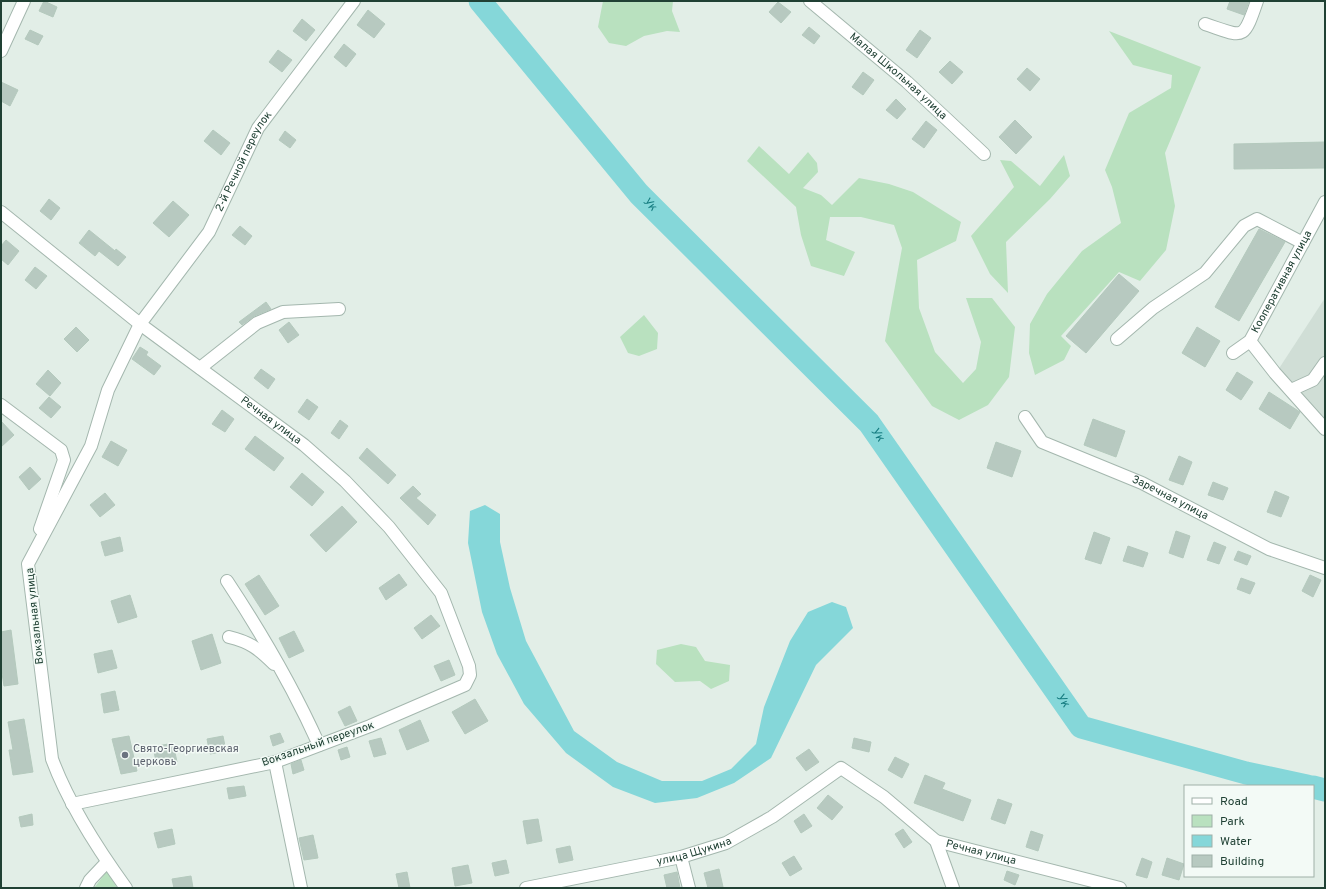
<svg xmlns="http://www.w3.org/2000/svg" width="1326" height="889" font-family="Overpass,sans-serif">
<style>
.built{fill:#d0ded6}
.green{fill:#b9e1bf}
.water{fill:#85d7d9}
.lines{fill:none;stroke-linecap:round;stroke-linejoin:round}
.river{stroke:#85d7d9;stroke-width:23}
.building{fill:#b7c9c0;stroke:#b4c9bd}
.minor-casing{stroke:#a4b7ae;stroke-width:14}
.minor{stroke:#fff;stroke-width:12}
.worship-dot{fill:#6b7280;stroke:#f3faf6;stroke-width:1.5}
.labels{text-anchor:middle;dominant-baseline:central;stroke-width:3;stroke-linejoin:round;paint-order:stroke}
.street-label{font-size:11px;fill:#204134;stroke:#f3faf6}
.worship-label{font-size:11px;fill:#5b616d;stroke:#f3faf6;text-anchor:start}
.water-label{font-size:12px;font-style:italic;fill:#137a7e;stroke:#f3faf6}
</style>
<rect width="100%" height="100%" fill="#e2eee7"/>
<!-- built -->
<path class="built" d="M1325,298V424L1278,370Z"/>
<!-- green -->
<path class="green" d="M603,1H673L672,11L680,32L667,31L644,36L626,46L609,43L598,27Z
M1109,31L1201,67L1165,153L1175,206L1166,250L1140,281L1119,272L1061,336L1071,346L1064,360L1035,375L1029,353L1030,324L1047,294L1082,251L1121,223L1112,187L1105,170L1129,113L1171,88L1172,75L1133,65Z
M759,146L789,174L808,152L817,163L818,172L803,188L821,195L832,205L859,178L889,184L913,192L961,222L956,241L917,260L919,308L935,352L963,383L976,369L981,342L966,298H992L1015,327L1009,377L988,405L959,420L932,406L885,341L902,248L894,225L861,217H830L826,240L855,252L844,276L811,266L801,235L796,207L747,161Z
M1064,155L1070,176L1050,199L1006,242L1008,293L990,274L971,236L1014,187L1000,160L1011,161L1040,186Z
M644,315L658,333L657,349L639,356L628,353L620,337Z
M681,644L696,647L705,661L730,665L729,681L711,689L700,681L675,682L656,664L657,650Z
M107,871L117,888H94Z"/>
<!-- water -->
<path class="water" d="M485,505L500,514V542L510,588L526,641L574,731L617,762L662,781H702L731,769L756,744L764,707L790,641L808,612L832,602L846,607L853,628L816,665L771,758L734,783L697,798L655,803L613,787L566,753L524,704L497,654L482,612L468,543L470,511Z"/>
<g class="lines">
<!-- river -->
<g class="river">
<path id="s1" d="M480,1L639,194L869,423L1081,727L1246,773L1307,786"/>
<path d="M1313,787L1325,790"/>
</g>
</g>
<!-- building -->
<path class="building" d="M44,1L57,7L53,17L39,11Z
M1230,1H1249L1244,15L1227,9Z
M778,2L791,12L781,23L769,12Z
M368,10L385,24L374,38L357,25Z
M302,19L315,30L306,41L293,31Z
M809,27L820,36L814,44L802,35Z
M30,30L43,36L38,45L25,39Z
M920,30L931,38L917,58L906,50Z
M344,44L356,54L346,67L334,57Z
M278,50L292,60L282,72L269,62Z
M950,61L963,72L952,84L939,72Z
M1027,68L1040,79L1030,91L1017,79Z
M863,72L874,80L863,95L852,87Z
M1,82L18,90L10,106L1,101Z
M896,99L906,109L897,119L886,110Z
M1015,120L1032,137L1016,154L999,137Z
M926,121L937,130L924,148L912,139Z
M213,130L230,143L221,155L204,141Z
M285,131L296,140L290,148L279,140Z
M1325,142V168L1234,169V144Z
M49,199L60,208L51,220L40,211Z
M173,201L189,215L169,237L153,223Z
M240,226L252,236L245,245L232,235Z
M1259,229L1285,242L1239,321L1215,307Z
M89,230L115,251L116,249L126,257L118,266L99,251L95,256L79,243Z
M6,240L19,251L8,265L1,259V246Z
M35,267L47,276L36,289L25,280Z
M1119,274L1139,291L1086,353L1066,336Z
M266,302L271,309L254,316L242,325L239,322Z
M289,322L299,335L288,343L279,330Z
M76,327L89,340L77,352L64,339Z
M1197,327L1220,341L1205,367L1182,353Z
M140,347L148,352L146,355L161,366L154,375L132,359Z
M261,369L275,379L268,389L254,378Z
M48,370L61,383L50,396L36,384Z
M1237,372L1253,382L1241,400L1226,390Z
M1269,392L1300,412L1290,429L1259,409Z
M49,397L61,407L51,418L39,408Z
M307,399L318,407L309,420L298,412Z
M222,410L234,419L225,432L212,424Z
M1093,419L1125,431L1116,457L1084,445Z
M340,420L348,426L339,439L331,433Z
M1,421L14,435L1,447Z
M255,436L284,458L274,471L245,449Z
M111,441L127,450L118,466L102,457Z
M996,442L1021,451L1012,477L987,468Z
M367,448L396,475L388,484L359,458Z
M1179,456L1192,462L1183,485L1169,480Z
M30,467L41,479L29,490L19,477Z
M302,473L324,492L312,506L290,487Z
M1213,482L1228,488L1223,500L1208,495Z
M413,486L421,494L416,498L436,515L428,525L400,498Z
M1275,491L1289,497L1281,517L1267,512Z
M105,493L115,505L100,517L90,505Z
M342,506L357,522L326,552L310,535Z
M1176,531L1190,536L1183,558L1169,553Z
M1094,532L1110,538L1101,564L1085,559Z
M120,537L123,551L105,556L101,542Z
M1214,542L1226,547L1219,564L1207,560Z
M1128,546L1148,553L1143,567L1123,561Z
M1238,551L1251,556L1247,565L1234,560Z
M399,574L407,585L386,600L379,588Z
M259,575L279,606L265,615L245,584Z
M1310,575L1321,580L1313,597L1302,591Z
M1241,578L1255,583L1250,594L1237,589Z
M130,595L137,617L118,623L111,601Z
M431,615L440,626L422,639L414,628Z
M11,630L18,684L4,686L1,667V632Z
M294,631L304,651L289,658L279,638Z
M212,634L221,663L201,670L192,641Z
M112,650L117,668L98,673L94,654Z
M449,660L455,675L441,681L434,666Z
M115,691L119,710L104,713L101,694Z
M475,699L488,721L465,734L452,712Z
M350,706L357,721L345,726L338,712Z
M24,719L33,772L13,775L9,750H13L8,722Z
M420,720L429,741L407,750L399,730Z
M280,733L284,742L273,746L270,736Z
M129,736L137,771L121,774L112,739Z
M223,736L226,751L210,754L207,739Z
M381,738L386,754L374,757L369,741Z
M854,738L871,742L869,752L852,748Z
M173,743L177,762L157,766L153,747Z
M347,747L350,757L341,760L338,750Z
M809,749L819,762L806,771L796,758Z
M895,757L909,764L902,778L888,770Z
M301,760L304,770L293,774L291,764Z
M925,775L945,783L942,789L971,800L963,821L914,803Z
M244,786L246,796L229,799L227,788Z
M828,795L843,807L832,820L817,808Z
M998,799L1012,804L1005,824L991,819Z
M32,814L33,825L21,827L19,817Z
M804,814L812,826L801,833L794,821Z
M538,819L542,841L527,844L523,821Z
M172,829L175,844L158,848L154,833Z
M903,829L912,842L904,848L895,834Z
M1031,831L1043,835L1038,851L1026,847Z
M313,835L318,858L304,860L299,838Z
M570,846L573,860L559,863L556,849Z
M794,856L802,869L790,876L782,863Z
M1142,858L1152,862L1147,878L1136,875Z
M1167,858L1184,864L1179,880L1162,875Z
M506,860L509,873L495,876L492,863Z
M468,865L472,883L455,886L452,868Z
M719,869L723,887L708,888L704,873Z
M1007,871L1019,875L1015,885L1004,880Z
M407,872L410,888H399L396,874Z
M677,872L680,888H667L664,875Z
M191,876L193,888H174L172,879Z"/>
<g class="lines">
<!-- minor casing -->
<g class="minor-casing">
<g id="minor">
<path id="s2" d="M810,1L907,82L984,154"/>
<path d="M1205,24C1244,37 1243,42 1257,1"/>
<path d="M1,51L24,1"/>
<path id="s3" d="M1,212L140,324L304,445L345,481L389,527L441,593L469,666L470,675L465,685L370,726L275,762L72,804"/>
<path d="M1117,339L1153,308L1205,273L1244,226L1257,219L1303,243"/>
<path d="M1250,341L1275,373L1325,429"/>
<path id="s4" d="M1233,353L1250,341L1325,202"/>
<path d="M200,368L257,323L283,312L339,309"/>
<path d="M1291,390L1313,380L1325,363"/>
<path d="M1,405L61,450L64,460L40,529"/>
<path id="s5" d="M1025,417L1042,442L1142,483L1269,549L1325,568"/>
<path d="M227,581C262,634 293,687 319,745"/>
<path d="M229,637C250,642 259,649 274,664"/>
<path d="M275,762L301,888"/>
<path d="M936,841L953,888"/>
<path d="M681,857L689,888"/>
<path d="M86,888L90,880L107,862"/>
<path id="s6" d="M126,888C97,848 69,805 52,759L28,564L91,446L108,390L140,324L209,232L258,128L354,1"/>
<path id="s7" d="M526,888L681,857L726,843L772,817L841,768L884,797L936,841L1120,888"/>
</g>
</g>
<!-- minor -->
<use href="#minor" class="minor"/>
</g>
<!-- markers -->
<circle class="worship-dot" cx="125" cy="755" r="4"/>
<g class="labels">
<!-- street labels -->
<g class="street-label">
<text stroke="none"><textPath href="#s2" startOffset="116">Малая Школьная улица</textPath></text>
<text stroke="none"><textPath href="#s6" startOffset="805">2-й Речной переулок</textPath></text>
<text stroke="none"><textPath href="#s4" startOffset="88">Кооперативная улица</textPath></text>
<text stroke="none"><textPath href="#s3" startOffset="341">Речная улица</textPath></text>
<text stroke="none"><textPath href="#s5" startOffset="170">Заречная улица</textPath></text>
<text transform="translate(35 616) rotate(-96)">Вокзальная улица</text>
<text transform="translate(318 744) rotate(-19)">Вокзальный переулок</text>
<text stroke="none"><textPath href="#s7" startOffset="172">улица Щукина</textPath></text>
<text stroke="none"><textPath href="#s7" startOffset="509">Речная улица</textPath></text>
</g>
<!-- worship labels -->
<g class="worship-label">
<text x="133" y="749">Свято-Георгиевская<tspan x="133" dy="13">церковь</tspan></text>
</g>
<!-- water labels -->
<g class="water-label">
<text stroke="none"><textPath href="#s1" startOffset="265">Ук</textPath></text>
<text stroke="none"><textPath href="#s1" startOffset="589">Ук</textPath></text>
<text stroke="none"><textPath href="#s1" startOffset="913">Ук</textPath></text>
</g>
</g>
<!-- border -->
<rect width="1326" height="889" fill="none" stroke="#204134" stroke-width="4"/>
<!-- legend -->
<rect x="1184" y="785" width="130" height="92" fill="#f3faf6" stroke="#9fb0a8"/>
<rect x="1192" y="798" width="20" height="6" fill="#ffffff" stroke="#9fb0a8"/>
<text x="1220" y="805" font-size="12" fill="#204134">Road</text>
<rect x="1192" y="815" width="20" height="12" fill="#b9e1bf" stroke="#9fb0a8"/>
<text x="1220" y="825" font-size="12" fill="#204134">Park</text>
<rect x="1192" y="835" width="20" height="12" fill="#85d7d9" stroke="#9fb0a8"/>
<text x="1220" y="845" font-size="12" fill="#204134">Water</text>
<rect x="1192" y="855" width="20" height="12" fill="#b7c9c0" stroke="#9fb0a8"/>
<text x="1220" y="865" font-size="12" fill="#204134">Building</text>
</svg>
